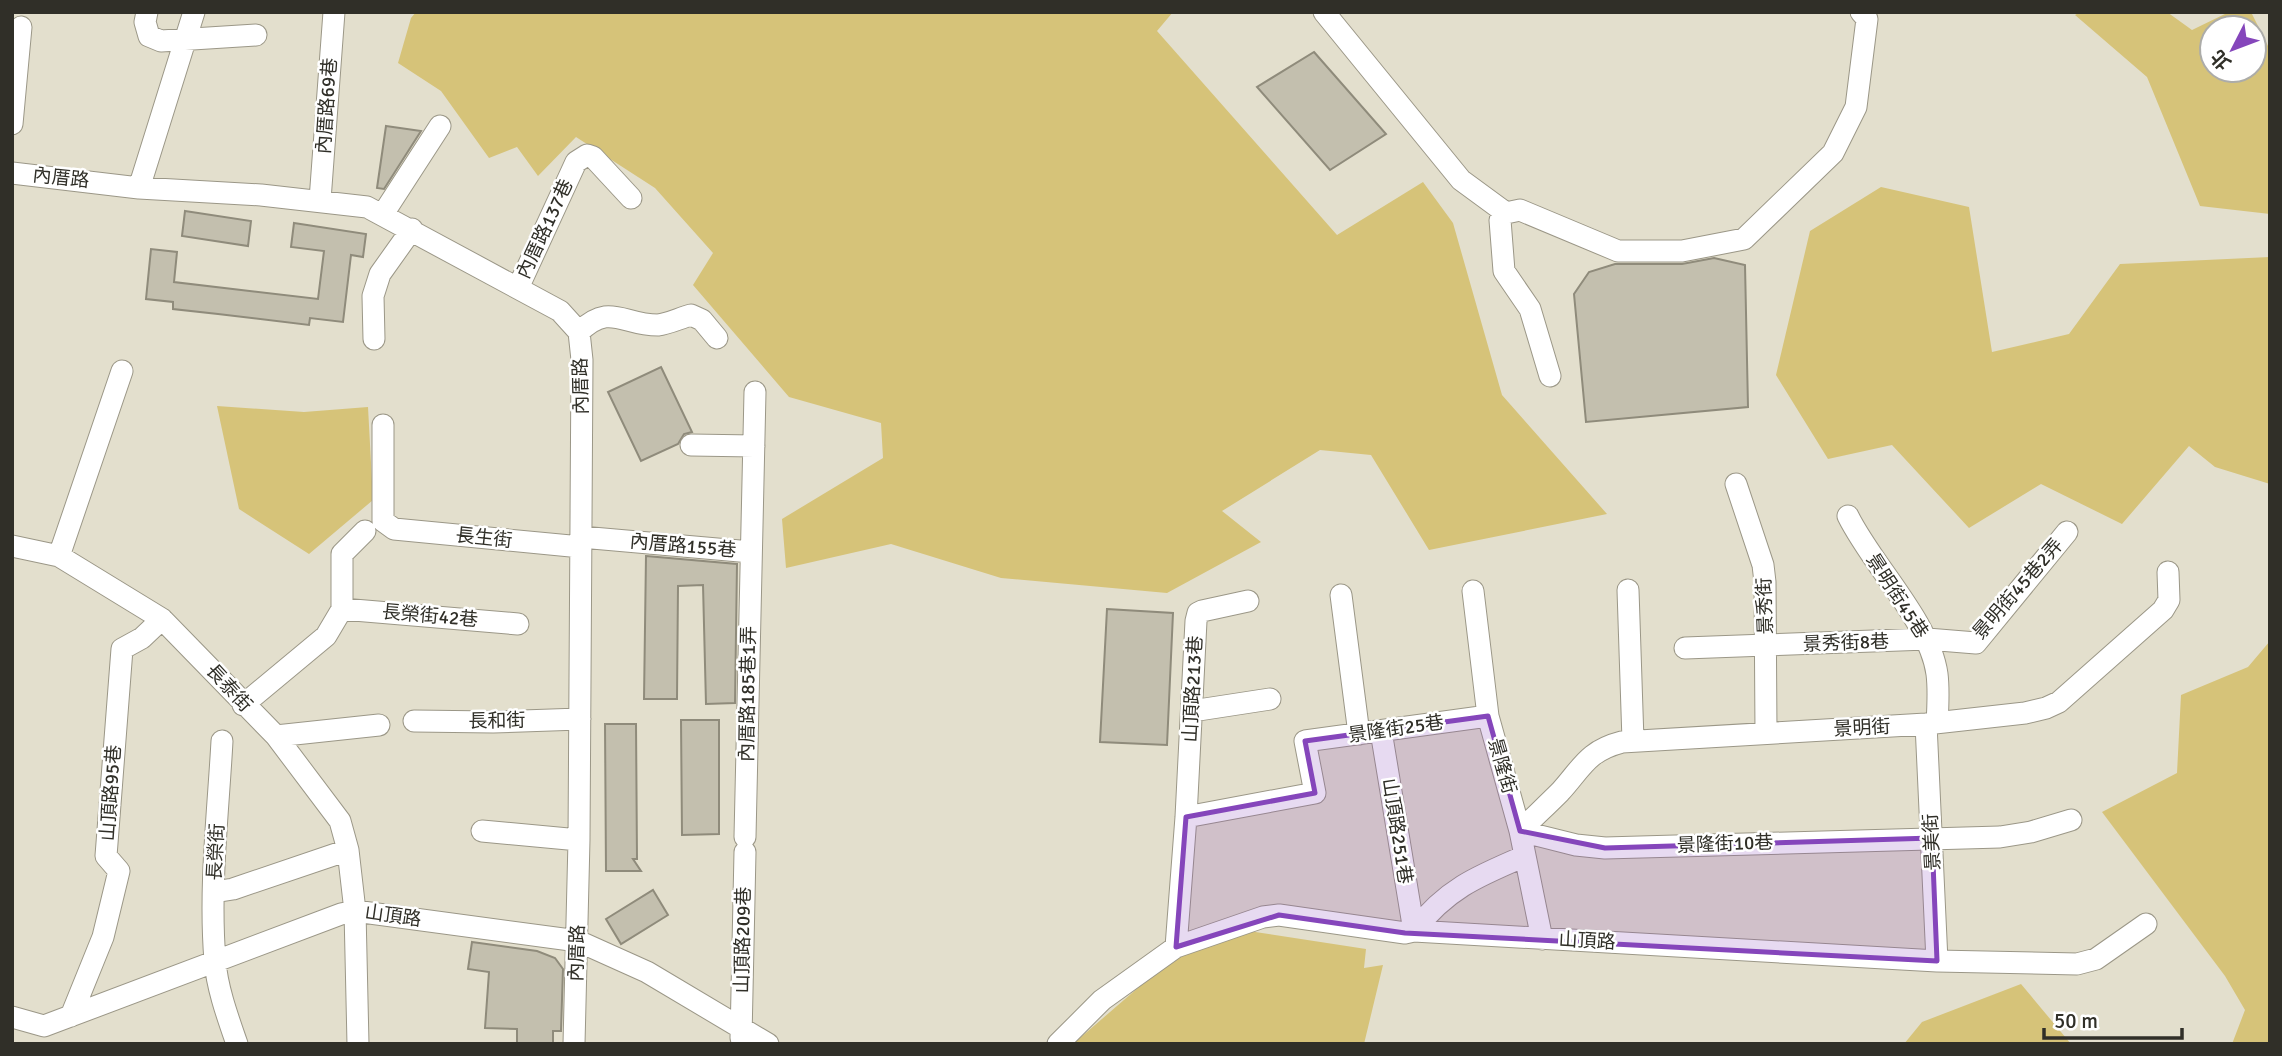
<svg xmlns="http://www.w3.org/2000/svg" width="2282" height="1056" font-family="Signika,'Noto Sans TC',sans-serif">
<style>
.green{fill:#d6c379;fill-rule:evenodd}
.building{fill:#c3bfae;stroke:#8f8b7b;stroke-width:2}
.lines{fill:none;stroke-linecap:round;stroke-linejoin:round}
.minor-casing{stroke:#9b9787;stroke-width:23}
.minor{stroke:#fff;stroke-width:21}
.marked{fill:#8546bb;fill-opacity:0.2;stroke:#8546bb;stroke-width:5;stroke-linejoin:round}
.labels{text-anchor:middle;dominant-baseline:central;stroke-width:5;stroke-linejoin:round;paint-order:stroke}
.street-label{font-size:19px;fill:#302f28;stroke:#fff}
</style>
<rect width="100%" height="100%" fill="#e3dfcd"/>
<!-- green -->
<path class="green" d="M416,12H1173L1157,31L1337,235L1423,182L1453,223L1502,395L1607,514L1429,550L1371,455L1320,450L1222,511L1261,542L1167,593L1001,578L891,544L786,568L782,519L883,458L881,423L789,397L693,285L713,253L655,188L576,137L538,176L517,147L489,158L441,91L398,63L411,18Z
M2080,12H2167L2192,30L2229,12H2251L2270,50V214L2200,206L2147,77L2075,15ZM2254,28V70H2212V28Z
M1881,187L1969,207L1992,352L2069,334L2120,264L2270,257V484L2215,467L2189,446L2122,524L2041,484L1969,528L1892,445L1828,459L1776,375L1810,231Z
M217,406L304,412L368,407L373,500L309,554L239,509Z
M2270,641V1044H2232L2245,1010L2225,976L2102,812L2177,773L2181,695L2248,667Z
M1242,930L1366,949L1364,968L1383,965L1364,1044H1073L1176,955Z
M2021,984L2071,1044H1904L1922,1022Z"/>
<!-- building -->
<path class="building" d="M1314,52L1386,134L1330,170L1257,87Z
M386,126L421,131L384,189L377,188Z
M185,211L251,221L248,246L182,236Z
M294,223L366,234L363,257L351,255L343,322L310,318L309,325L218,314L173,309V302L146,299L151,249L177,252L174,282L318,299L324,251L291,247Z
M1714,258L1745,265L1748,407L1586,422L1574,294L1589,272L1615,264H1682Z
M661,367L692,432L684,434L678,444L641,461L608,392Z
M646,556L737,564L735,703L706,704L703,585L678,586L677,699H644Z
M1107,609L1173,613L1167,745L1100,742Z
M681,720H719V834L682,835Z
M605,724H636L637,859H633L641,871H606Z
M653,890L668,915L621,944L606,919Z
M472,942L537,951L555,958L563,969L561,1031H553V1044H517V1029L485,1028L489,972L468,969Z"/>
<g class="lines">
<!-- minor casing -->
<g class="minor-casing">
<path id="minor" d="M147,12L145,22L149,36L161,41L256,35
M1324,12L1461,180L1506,213
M12,124L21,27
M12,173L139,188L261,195L367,207L560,311L579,332L582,360L579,840L574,1044
M139,188L194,12
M320,200L334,12
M383,214L440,126
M518,288L576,162L587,155L593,157L631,198
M579,332C610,302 622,325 658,325C668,324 680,318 691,315L702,320L717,338
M374,339L373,296L380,274L412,229
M1550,376L1530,309L1504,271L1500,220L1506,213L1520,210L1618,251H1682L1744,239L1833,153L1856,107L1867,19L1861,12
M383,425V521L394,529L581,547
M691,445L754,446
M1736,484L1763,565L1765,582L1766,733
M1848,516C1872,565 1930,622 1937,674C1939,690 1938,707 1937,723
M581,537L751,552
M12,546L59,556L162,619L276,736L340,821L348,850L355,911L358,1044
M59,556L122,371
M1628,590L1633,741
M1473,591L1488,716L1520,831L1542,939
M1341,595L1359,734
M342,609L518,624
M1685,648L1927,639L1976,643L2067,532
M243,705L326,636L342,609V554L365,531
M1192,711L1270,699
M414,721L493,722L580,719
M1926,724L1937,961
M1381,731L1414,931
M276,736L379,725
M222,741C218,814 209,888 215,961C217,988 228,1018 237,1044
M1186,817L1315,793L1305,741L1488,716
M482,831L579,840
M1520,831C1533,818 1547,805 1560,792C1582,768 1587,751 1622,742L1926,724L2025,713L2046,708L2059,702L2163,610L2169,600L2168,572
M1520,831L1576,845L1605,848L2000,837L2031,832L2071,820
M745,837L755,392
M214,892L233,889L348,850
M1414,931C1446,889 1478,876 1525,856
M1176,947L1186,817L1196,621L1198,613L1202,611L1248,601
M71,1016L103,937L119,871L106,856L122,649L142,638L162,619
M12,1017L44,1026L341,914L355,911L578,941L647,972L768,1044
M741,1038L745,852
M1058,1044L1102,1000L1176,947L1263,917L1279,915L1405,933L1414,931L1937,961L2077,964L2096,959L2146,924"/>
</g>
<!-- minor -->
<use href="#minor" class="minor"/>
</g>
<!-- marked area -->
<path class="marked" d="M1488,716L1520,831L1605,848L1932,838L1937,961L1405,933L1279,915L1176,947L1186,817L1315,793L1305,741Z"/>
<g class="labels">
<!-- street labels -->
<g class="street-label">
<text transform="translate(327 106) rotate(-86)">內厝路69巷</text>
<text transform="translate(61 178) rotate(6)">內厝路</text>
<text transform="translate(545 229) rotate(-65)">內厝路137巷</text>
<text transform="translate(581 386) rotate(-91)">內厝路</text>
<text transform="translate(484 538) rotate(6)">長生街</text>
<text transform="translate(683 546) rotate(5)">內厝路155巷</text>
<text transform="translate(2018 589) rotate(-49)">景明街45巷2弄</text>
<text transform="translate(1897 596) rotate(57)">景明街45巷</text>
<text transform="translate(1765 606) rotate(-92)">景秀街</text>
<text transform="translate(430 616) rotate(5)">長榮街42巷</text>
<text transform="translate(1846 643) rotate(-2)">景秀街8巷</text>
<text transform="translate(229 688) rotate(47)">長泰街</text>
<text transform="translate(1193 689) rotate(-87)">山頂路213巷</text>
<text transform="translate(748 694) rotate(-89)">內厝路185巷1弄</text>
<text transform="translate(497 721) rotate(-1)">長和街</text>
<text transform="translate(1862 728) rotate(-3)">景明街</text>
<text transform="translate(1396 729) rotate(-8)">景隆街25巷</text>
<text transform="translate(1502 766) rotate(74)">景隆街</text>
<text transform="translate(111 793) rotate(-86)">山頂路95巷</text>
<text transform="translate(1397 831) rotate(81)">山頂路251巷</text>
<text transform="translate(1932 842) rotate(-93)">景美街</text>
<text transform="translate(1725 844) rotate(-2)">景隆街10巷</text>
<text transform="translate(216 852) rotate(-87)">長榮街</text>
<text transform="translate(393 916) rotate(8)">山頂路</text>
<text transform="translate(743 940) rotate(-89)">山頂路209巷</text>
<text transform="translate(1587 941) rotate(3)">山頂路</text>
<text transform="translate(577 953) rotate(-88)">內厝路</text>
</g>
</g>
<!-- border -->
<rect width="2282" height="1056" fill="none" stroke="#302f28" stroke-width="28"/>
<!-- north arrow -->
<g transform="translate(2233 49) rotate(228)"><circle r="33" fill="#ffffff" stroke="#acaca9" stroke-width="2"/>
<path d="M0-5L12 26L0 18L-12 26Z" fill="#8546bb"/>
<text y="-10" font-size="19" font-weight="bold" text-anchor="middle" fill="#302f28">北</text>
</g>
<!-- scale -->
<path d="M2044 1028v10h138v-10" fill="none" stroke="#302f28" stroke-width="3.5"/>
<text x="2054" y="1028" font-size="21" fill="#302f28" stroke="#ffffff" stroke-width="5" paint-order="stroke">50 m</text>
</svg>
